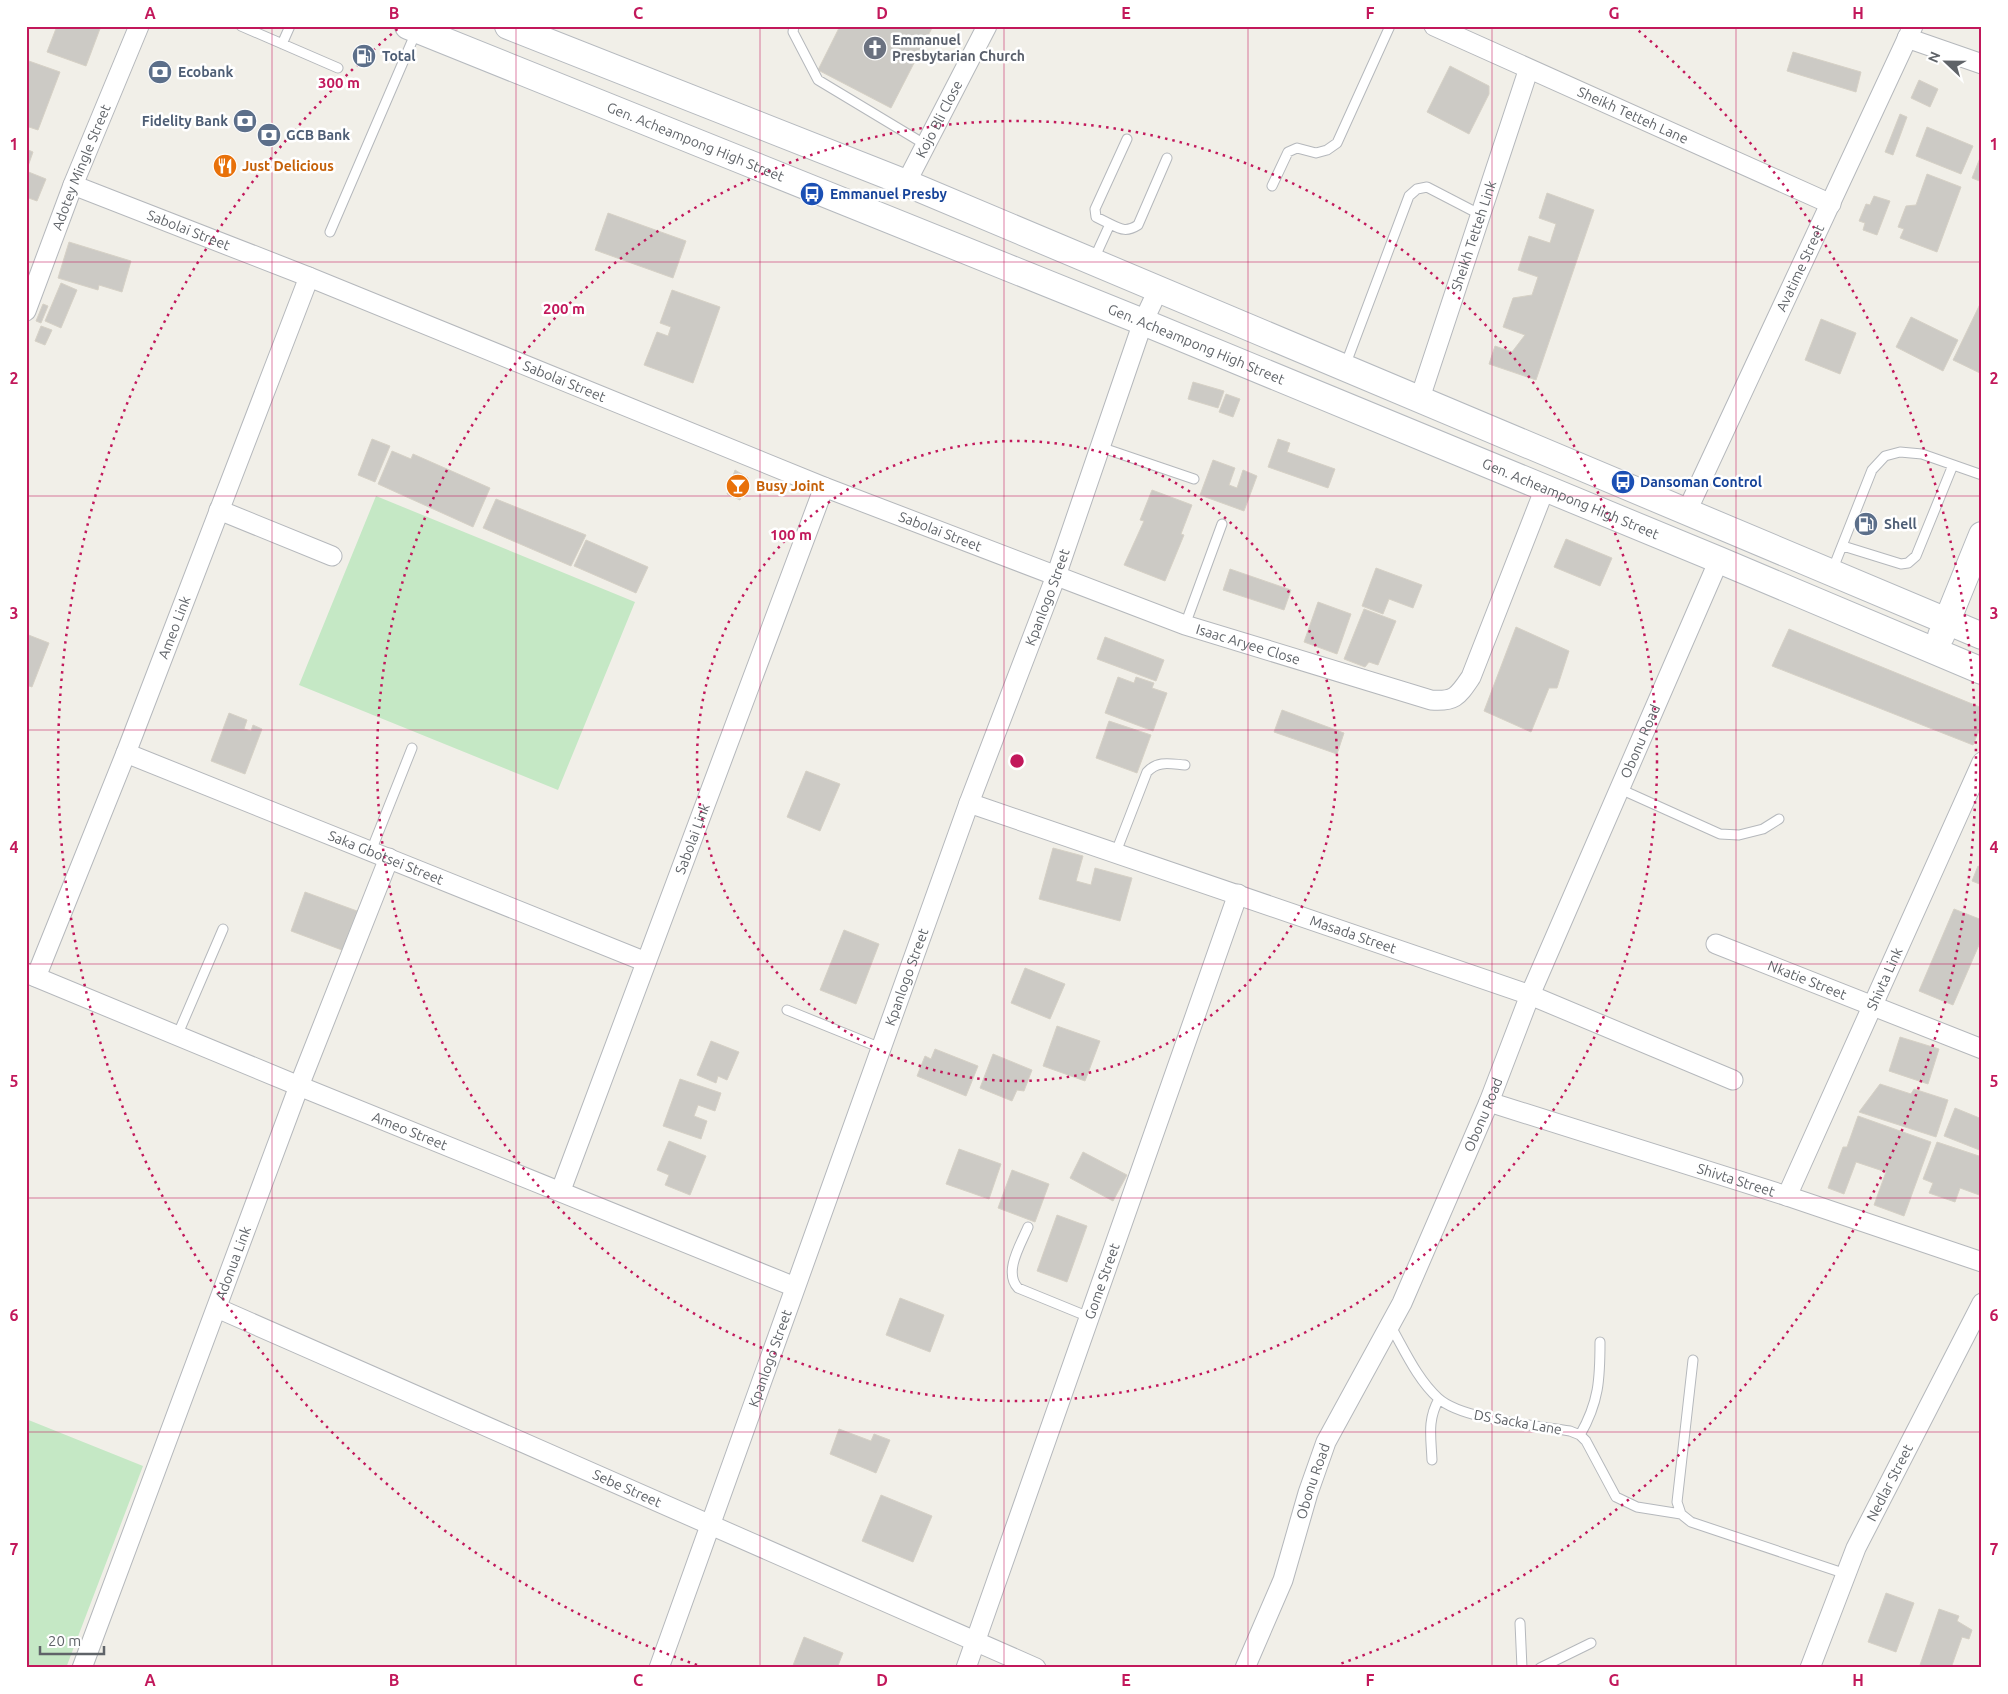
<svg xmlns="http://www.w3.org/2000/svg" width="2008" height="1694" font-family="Ubuntu,sans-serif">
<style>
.green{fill:#c5e8c5}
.building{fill:#cccac5;stroke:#d6d1c6}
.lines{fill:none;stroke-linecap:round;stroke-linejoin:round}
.lane-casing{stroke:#b5b8bc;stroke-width:11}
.street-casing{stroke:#b5b8bc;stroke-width:21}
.secondary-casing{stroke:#b6babf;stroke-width:28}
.lane{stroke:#fff;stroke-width:9}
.street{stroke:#fff;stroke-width:19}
.secondary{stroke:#fff;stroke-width:26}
.grid{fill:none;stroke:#c2185b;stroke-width:1;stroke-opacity:0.55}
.ring{fill:none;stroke:#c2185b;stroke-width:2.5;stroke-dasharray:2.5 5}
.labels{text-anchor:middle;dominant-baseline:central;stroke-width:5;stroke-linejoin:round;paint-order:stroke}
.worship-label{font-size:14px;font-weight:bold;fill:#5b616d;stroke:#fff;text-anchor:start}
.service-label{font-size:14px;font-weight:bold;fill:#4e5e75;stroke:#fff;text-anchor:start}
.street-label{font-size:14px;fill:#5f6368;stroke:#fff}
.food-label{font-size:14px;font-weight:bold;fill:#c56008;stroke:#fff;text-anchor:start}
.transit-label{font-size:14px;font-weight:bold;fill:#164399;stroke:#fff;text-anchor:start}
.centre{fill:#c2185b;stroke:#fff;stroke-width:2.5}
.ring-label{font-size:15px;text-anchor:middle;font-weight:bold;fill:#c2185b;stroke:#fff;stroke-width:5;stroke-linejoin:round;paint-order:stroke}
.neatline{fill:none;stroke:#c2185b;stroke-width:2}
.grid-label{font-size:16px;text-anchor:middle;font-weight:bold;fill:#c2185b}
</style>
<rect width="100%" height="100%" fill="#f1efe8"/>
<!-- green -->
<path class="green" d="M376,496L635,602L558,790L299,685Z
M26,1419L143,1466L66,1668H26Z"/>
<!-- building -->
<path class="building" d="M57,26H101L86,66L47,52Z
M840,26H933L891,108L818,70Z
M1793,52L1861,72L1856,92L1787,71Z
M26,60L60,72L38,130L26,126Z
M1450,66L1489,86V94L1469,134L1427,112Z
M1919,80L1938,89L1930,107L1911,98Z
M1900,114L1907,117L1893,155L1885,152Z
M1927,127L1973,146L1961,174L1916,156Z
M26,149L33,152L27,169H26Z
M1982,153V182L1972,178Z
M26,171L46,179L37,201L26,197Z
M1927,174L1961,187L1937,252L1900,238L1904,229L1898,227L1906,206L1916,205Z
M1547,193L1594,210L1536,380L1489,364L1495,346L1512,352L1525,335L1503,327L1513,298L1532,295L1538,277L1518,270L1529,236L1550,243L1556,224L1539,218Z
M1874,196L1890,201L1877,235L1863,230L1865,223L1859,221L1866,204L1870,205Z
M608,213L686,241L673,278L595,250Z
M69,242L131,261L122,292L99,285L98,290L58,278Z
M61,283L77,290L61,328L45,321Z
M672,290L720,307L693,383L644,365L657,332L668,336L671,327L660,323Z
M1982,300V374L1953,360Z
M43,304L48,306L41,323L36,321Z
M1911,317L1958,340L1943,371L1896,347Z
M1821,319L1856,333L1840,374L1805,360Z
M41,326L52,330L45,345L35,341Z
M1193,382L1224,391L1218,408L1188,399Z
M1226,394L1240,399L1233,417L1219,412Z
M372,439L390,446L375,482L358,475Z
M1278,439L1290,443L1287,452L1335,469L1328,488L1268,467Z
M392,451L411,459L413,454L490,488L473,527L378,484Z
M1213,460L1235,468L1229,485L1237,488L1243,470L1257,476L1244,511L1200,495Z
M735,470L748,478L740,500L727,494Z
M1152,490L1192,505L1181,534L1184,535L1165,581L1124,565L1144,521L1140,520Z
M496,499L586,535L571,566L483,528Z
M1566,539L1612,558L1600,586L1554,567Z
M586,540L648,567L636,593L574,566Z
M1376,568L1422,585L1413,608L1389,599L1383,614L1362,606Z
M1230,569L1291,590L1284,610L1223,590Z
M1318,602L1351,614L1337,654L1304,642Z
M1364,609L1396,621L1378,665L1369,662L1365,667L1344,659Z
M1516,627L1569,651L1557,688H1549L1531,732L1484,711Z
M1789,629L1982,708V724L1973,745L1772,666Z
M26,634L49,643L32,687L26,685Z
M1105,637L1164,660L1156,681L1097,659Z
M1118,677L1134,683L1136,677L1154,683L1152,688L1167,693L1153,731L1105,713Z
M1282,710L1344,733L1337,754L1274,732Z
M229,713L247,720L244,729L251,731L253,725L262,729L245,774L211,761Z
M1109,721L1151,735L1137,773L1096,758Z
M806,771L840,784L820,831L787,817Z
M1053,848L1083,856L1076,881L1091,885L1095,868L1132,878L1120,921L1039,899Z
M1978,866L1982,868V885L1972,881Z
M305,892L357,911L342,950L291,931Z
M1954,909L1982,920V938L1953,1005L1919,991Z
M844,930L879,944L856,1004L820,990Z
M1025,968L1065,984L1050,1019L1011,1003Z
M1057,1026L1100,1041L1085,1081L1043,1066Z
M1900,1037L1939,1049L1928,1084L1889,1071Z
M711,1041L739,1052L727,1080L718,1076L716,1083L697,1075Z
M935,1049L978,1066L966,1096L917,1076L925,1056L931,1059Z
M993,1054L1032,1070L1024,1091L1017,1090L1012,1101L980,1088Z
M680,1079L721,1093L715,1111L698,1105L694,1116L707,1121L701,1139L663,1126Z
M1880,1084L1911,1094L1914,1089L1948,1100L1936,1137L1859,1112Z
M1955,1108L1982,1119V1151L1944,1136Z
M1858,1116L1931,1142L1904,1216L1874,1205L1886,1172L1856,1162L1844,1194L1828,1188L1843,1147H1847Z
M669,1141L706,1156L690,1195L665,1185L669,1175L657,1170Z
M1937,1142L1982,1157V1196L1960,1188L1955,1202L1929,1193L1933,1183L1923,1179Z
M959,1149L1001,1164L989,1199L946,1184Z
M1083,1152L1127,1175L1113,1201L1070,1178Z
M1012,1170L1049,1184L1035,1222L998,1208Z
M1057,1215L1087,1226L1067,1282L1037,1271Z
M900,1298L944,1315L930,1352L886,1335Z
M839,1429L871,1441L874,1434L890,1440L876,1473L830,1454Z
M881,1495L932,1516L913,1562L862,1541Z
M1886,1593L1914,1603L1896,1652L1868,1642Z
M1939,1609L1959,1616L1957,1621L1972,1630L1969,1639L1962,1637L1951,1668H1919Z
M804,1637L843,1653L837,1668H792Z"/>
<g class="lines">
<!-- lane casing -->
<g class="lane-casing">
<path id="lane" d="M241,26L338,68
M794,26L793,32L818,80L926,145
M282,44L290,26
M1272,186L1288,152L1297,148L1316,153L1327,150L1337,143L1390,26
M1110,224L1096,217L1095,209L1127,139
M330,232L416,32
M1094,259L1110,224C1122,230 1127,232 1138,225L1167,158
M1345,366L1409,196L1417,189L1427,187L1481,215
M1100,447L1194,479
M1843,546L1901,564L1908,563L1916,556L1953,465
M1832,571L1872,470L1885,456L1900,452L1922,454L1982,475
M1185,625L1222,524
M1620,789L1720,834L1739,835L1763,829L1779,819
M371,851L412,748
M1116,852L1147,772C1158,760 1171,764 1185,765
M787,1010L881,1048
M177,1036L223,929
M1028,1227C1021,1244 1003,1272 1018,1288L1089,1317
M1390,1325C1404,1349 1417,1379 1438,1398C1462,1420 1536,1425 1570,1431L1580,1435L1586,1441L1616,1497L1637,1507L1681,1514
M1693,1360L1677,1502L1681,1514L1691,1522L1846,1574
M1580,1435C1599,1402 1600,1379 1600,1342
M1432,1460C1431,1437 1427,1420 1439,1399
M1520,1623L1522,1668
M1540,1668L1591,1643"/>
</g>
<!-- street casing -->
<g class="street-casing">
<g id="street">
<path id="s1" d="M1434,26L1831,204"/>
<path d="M1907,38L1982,64"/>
<path id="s2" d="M906,183L987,26"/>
<path id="s3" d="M73,185L309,277L824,487L1185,625L1431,700C1455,702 1458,696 1471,677L1545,488"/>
<path id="s4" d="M26,311L73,185L139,26"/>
<path id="s5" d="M1419,401L1528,71"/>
<path d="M219,510L332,556"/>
<path id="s6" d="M1687,511L1913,26"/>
<path id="s7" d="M126,753L646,962"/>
<path id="s8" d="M969,803L1530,995L1733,1080"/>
<path id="s9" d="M1716,944L1982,1049"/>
<path id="s10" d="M26,973L299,1086L795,1287"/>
<path id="s11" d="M36,977L126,753L309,277"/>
<path id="s12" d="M1489,1102L1787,1196L1982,1262"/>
<path id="s13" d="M561,1190L824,487"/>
<path id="s14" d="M1787,1196L1982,762"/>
<path id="s15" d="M217,1308L1036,1668"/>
<path id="s16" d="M82,1668L299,1086L389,858"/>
<path id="s17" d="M659,1668L969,803L1056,576L1143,322L1159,288"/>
<path id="s18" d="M966,1668L1238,894"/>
<path id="s19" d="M1245,1668L1283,1580L1308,1493L1326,1442L1402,1303L1489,1102L1530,995L1719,560"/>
<path id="s20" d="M1810,1668L1856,1548L1982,1303"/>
</g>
</g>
<!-- secondary casing -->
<g class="secondary-casing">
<g id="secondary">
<path id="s21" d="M408,26L1143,322L1719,560L1982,671"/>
<path d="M508,26L906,183L1982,636"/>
<path d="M1941,636L1982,535"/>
</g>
</g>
<!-- lane -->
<use href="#lane" class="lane"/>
<!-- street -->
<use href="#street" class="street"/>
<!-- secondary -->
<use href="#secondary" class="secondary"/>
</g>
<!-- grid -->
<path class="grid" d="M272,26V1668M516,26V1668M760,26V1668M1004,26V1668M1248,26V1668M1492,26V1668M1736,26V1668M26,262H1982M26,496H1982M26,730H1982M26,964H1982M26,1198H1982M26,1432H1982"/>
<!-- distance rings -->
<g class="ring">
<circle cx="1017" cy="761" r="320"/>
<circle cx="1017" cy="761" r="640"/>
<path d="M697 1665A959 959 0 0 1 401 26M1633 26A959 959 0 0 1 1337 1665"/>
</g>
<!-- icons -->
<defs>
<g id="church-disc" transform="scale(1.25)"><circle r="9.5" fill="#6b7280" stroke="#fff"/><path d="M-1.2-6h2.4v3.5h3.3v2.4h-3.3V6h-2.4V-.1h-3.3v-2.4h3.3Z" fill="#fff"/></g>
<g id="fuel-disc" transform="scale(1.25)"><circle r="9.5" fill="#5c6f8a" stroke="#fff"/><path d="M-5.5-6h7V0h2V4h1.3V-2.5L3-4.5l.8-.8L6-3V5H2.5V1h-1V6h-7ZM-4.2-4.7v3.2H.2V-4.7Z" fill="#fff"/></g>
<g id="bank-disc" transform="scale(1.25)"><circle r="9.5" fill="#5c6f8a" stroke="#fff"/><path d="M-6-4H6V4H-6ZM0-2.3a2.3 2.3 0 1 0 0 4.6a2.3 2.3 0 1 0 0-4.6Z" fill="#fff"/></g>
<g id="restaurant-disc" transform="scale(1.25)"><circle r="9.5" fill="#e8710a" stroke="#fff"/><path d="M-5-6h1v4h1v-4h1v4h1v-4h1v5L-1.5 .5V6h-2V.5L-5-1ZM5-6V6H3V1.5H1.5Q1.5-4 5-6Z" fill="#fff"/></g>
<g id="bus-disc" transform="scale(1.25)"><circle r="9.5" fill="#1a4fb4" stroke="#fff"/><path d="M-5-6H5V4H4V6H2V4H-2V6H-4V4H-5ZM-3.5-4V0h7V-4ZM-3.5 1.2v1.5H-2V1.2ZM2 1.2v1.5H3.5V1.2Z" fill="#fff"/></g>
<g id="bar-disc" transform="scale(1.25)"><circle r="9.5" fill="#e8710a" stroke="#fff"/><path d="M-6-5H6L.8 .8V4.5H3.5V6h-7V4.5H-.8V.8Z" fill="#fff"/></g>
</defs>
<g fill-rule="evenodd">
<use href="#church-disc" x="875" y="48"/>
<use href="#fuel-disc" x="364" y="56"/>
<use href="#bank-disc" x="160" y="72"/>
<use href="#bank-disc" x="245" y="121"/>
<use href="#bank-disc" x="269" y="135"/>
<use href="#restaurant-disc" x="225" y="166"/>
<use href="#bus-disc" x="812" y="194"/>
<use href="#bus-disc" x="1623" y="482"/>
<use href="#bar-disc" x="738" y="486"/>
<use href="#fuel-disc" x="1866" y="524"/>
</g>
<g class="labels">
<!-- worship labels -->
<g class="worship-label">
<text x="892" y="40">Emmanuel<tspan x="892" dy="16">Presbytarian Church</tspan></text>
</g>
<!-- service labels -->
<g class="service-label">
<text x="382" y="56">Total</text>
<text x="178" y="72">Ecobank</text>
<text x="228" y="121" text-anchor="end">Fidelity Bank</text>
<text x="286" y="135">GCB Bank</text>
<text x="1884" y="524">Shell</text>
</g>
<!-- street labels -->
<g class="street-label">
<text stroke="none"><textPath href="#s1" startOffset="218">Sheikh Tetteh Lane</textPath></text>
<text stroke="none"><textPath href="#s2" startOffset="72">Kojo Bli Close</textPath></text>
<text stroke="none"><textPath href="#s21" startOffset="310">Gen. Acheampong High Street</textPath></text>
<text stroke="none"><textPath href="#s4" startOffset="154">Adotey Mingle Street</textPath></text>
<text stroke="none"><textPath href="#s3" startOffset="124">Sabolai Street</textPath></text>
<text stroke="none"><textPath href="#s5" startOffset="174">Sheikh Tetteh Link</textPath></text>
<text stroke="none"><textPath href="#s6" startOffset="268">Avatime Street</textPath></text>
<text stroke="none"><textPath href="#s21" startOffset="850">Gen. Acheampong High Street</textPath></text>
<text stroke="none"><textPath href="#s3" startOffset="529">Sabolai Street</textPath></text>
<text stroke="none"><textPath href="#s21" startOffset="1255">Gen. Acheampong High Street</textPath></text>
<text stroke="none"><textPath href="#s3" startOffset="934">Sabolai Street</textPath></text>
<text stroke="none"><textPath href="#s17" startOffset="1139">Kpanlogo Street</textPath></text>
<text stroke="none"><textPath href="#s11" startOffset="376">Ameo Link</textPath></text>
<text stroke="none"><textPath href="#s3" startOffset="1262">Isaac Aryee Close</textPath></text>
<text stroke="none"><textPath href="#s19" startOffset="1009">Obonu Road</textPath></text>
<text stroke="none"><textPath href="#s13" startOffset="375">Sabolai Link</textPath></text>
<text stroke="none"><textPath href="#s7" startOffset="280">Saka Gbotsei Street</textPath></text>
<text stroke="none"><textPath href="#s8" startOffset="406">Masada Street</textPath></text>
<text stroke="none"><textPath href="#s17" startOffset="734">Kpanlogo Street</textPath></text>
<text stroke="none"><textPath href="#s9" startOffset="98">Nkatie Street</textPath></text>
<text stroke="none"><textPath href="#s14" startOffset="238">Shivta Link</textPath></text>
<text stroke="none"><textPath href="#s19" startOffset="604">Obonu Road</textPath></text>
<text stroke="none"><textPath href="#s10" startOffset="415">Ameo Street</textPath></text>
<text stroke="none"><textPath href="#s12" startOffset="259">Shivta Street</textPath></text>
<text stroke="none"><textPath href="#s16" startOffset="432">Adonua Link</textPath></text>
<text stroke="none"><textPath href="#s18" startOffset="410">Gome Street</textPath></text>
<text stroke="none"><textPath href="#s17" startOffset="329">Kpanlogo Street</textPath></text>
<text transform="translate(1518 1422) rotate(10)">DS Sacka Lane</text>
<text stroke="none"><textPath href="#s19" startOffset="199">Obonu Road</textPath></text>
<text stroke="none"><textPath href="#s20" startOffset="202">Nedlar Street</textPath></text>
<text stroke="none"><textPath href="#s15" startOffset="448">Sebe Street</textPath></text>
</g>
<!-- food labels -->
<g class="food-label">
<text x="242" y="166">Just Delicious</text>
<text x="756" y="486">Busy Joint</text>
</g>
<!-- transit labels -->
<g class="transit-label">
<text x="830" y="194">Emmanuel Presby</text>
<text x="1640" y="482">Dansoman Control</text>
</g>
</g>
<circle cx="1017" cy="761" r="8" class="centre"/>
<g class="ring-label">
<text x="339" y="88">300 m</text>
<text x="564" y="314">200 m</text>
<text x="791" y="540">100 m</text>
</g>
<!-- border -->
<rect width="2008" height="1694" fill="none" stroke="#ffffff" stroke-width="55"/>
<!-- north arrow -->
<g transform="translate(1946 62) rotate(292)" stroke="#ffffff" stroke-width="4" paint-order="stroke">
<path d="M0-4L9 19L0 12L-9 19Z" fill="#5f6368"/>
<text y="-8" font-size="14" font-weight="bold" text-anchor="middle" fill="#5f6368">N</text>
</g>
<!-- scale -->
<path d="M40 1646v8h64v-8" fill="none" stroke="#5f6368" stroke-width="2.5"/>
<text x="48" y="1646" font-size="15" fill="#5f6368" stroke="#ffffff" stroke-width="4" paint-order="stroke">20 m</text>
<rect x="28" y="28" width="1952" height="1638" class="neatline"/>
<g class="grid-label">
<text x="150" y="19">A</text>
<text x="394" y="19">B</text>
<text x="638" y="19">C</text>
<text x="882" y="19">D</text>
<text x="1126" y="19">E</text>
<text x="1370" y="19">F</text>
<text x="1614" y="19">G</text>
<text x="1858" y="19">H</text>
<text x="14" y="150">1</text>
<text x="1994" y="150">1</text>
<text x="14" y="384">2</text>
<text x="1994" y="384">2</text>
<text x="14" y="619">3</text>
<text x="1994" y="619">3</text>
<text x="14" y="853">4</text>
<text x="1994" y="853">4</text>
<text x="14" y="1087">5</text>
<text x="1994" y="1087">5</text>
<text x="14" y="1321">6</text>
<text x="1994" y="1321">6</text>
<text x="14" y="1555">7</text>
<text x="1994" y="1555">7</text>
<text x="150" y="1686">A</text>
<text x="394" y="1686">B</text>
<text x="638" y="1686">C</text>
<text x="882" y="1686">D</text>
<text x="1126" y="1686">E</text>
<text x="1370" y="1686">F</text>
<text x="1614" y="1686">G</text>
<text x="1858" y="1686">H</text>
</g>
</svg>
